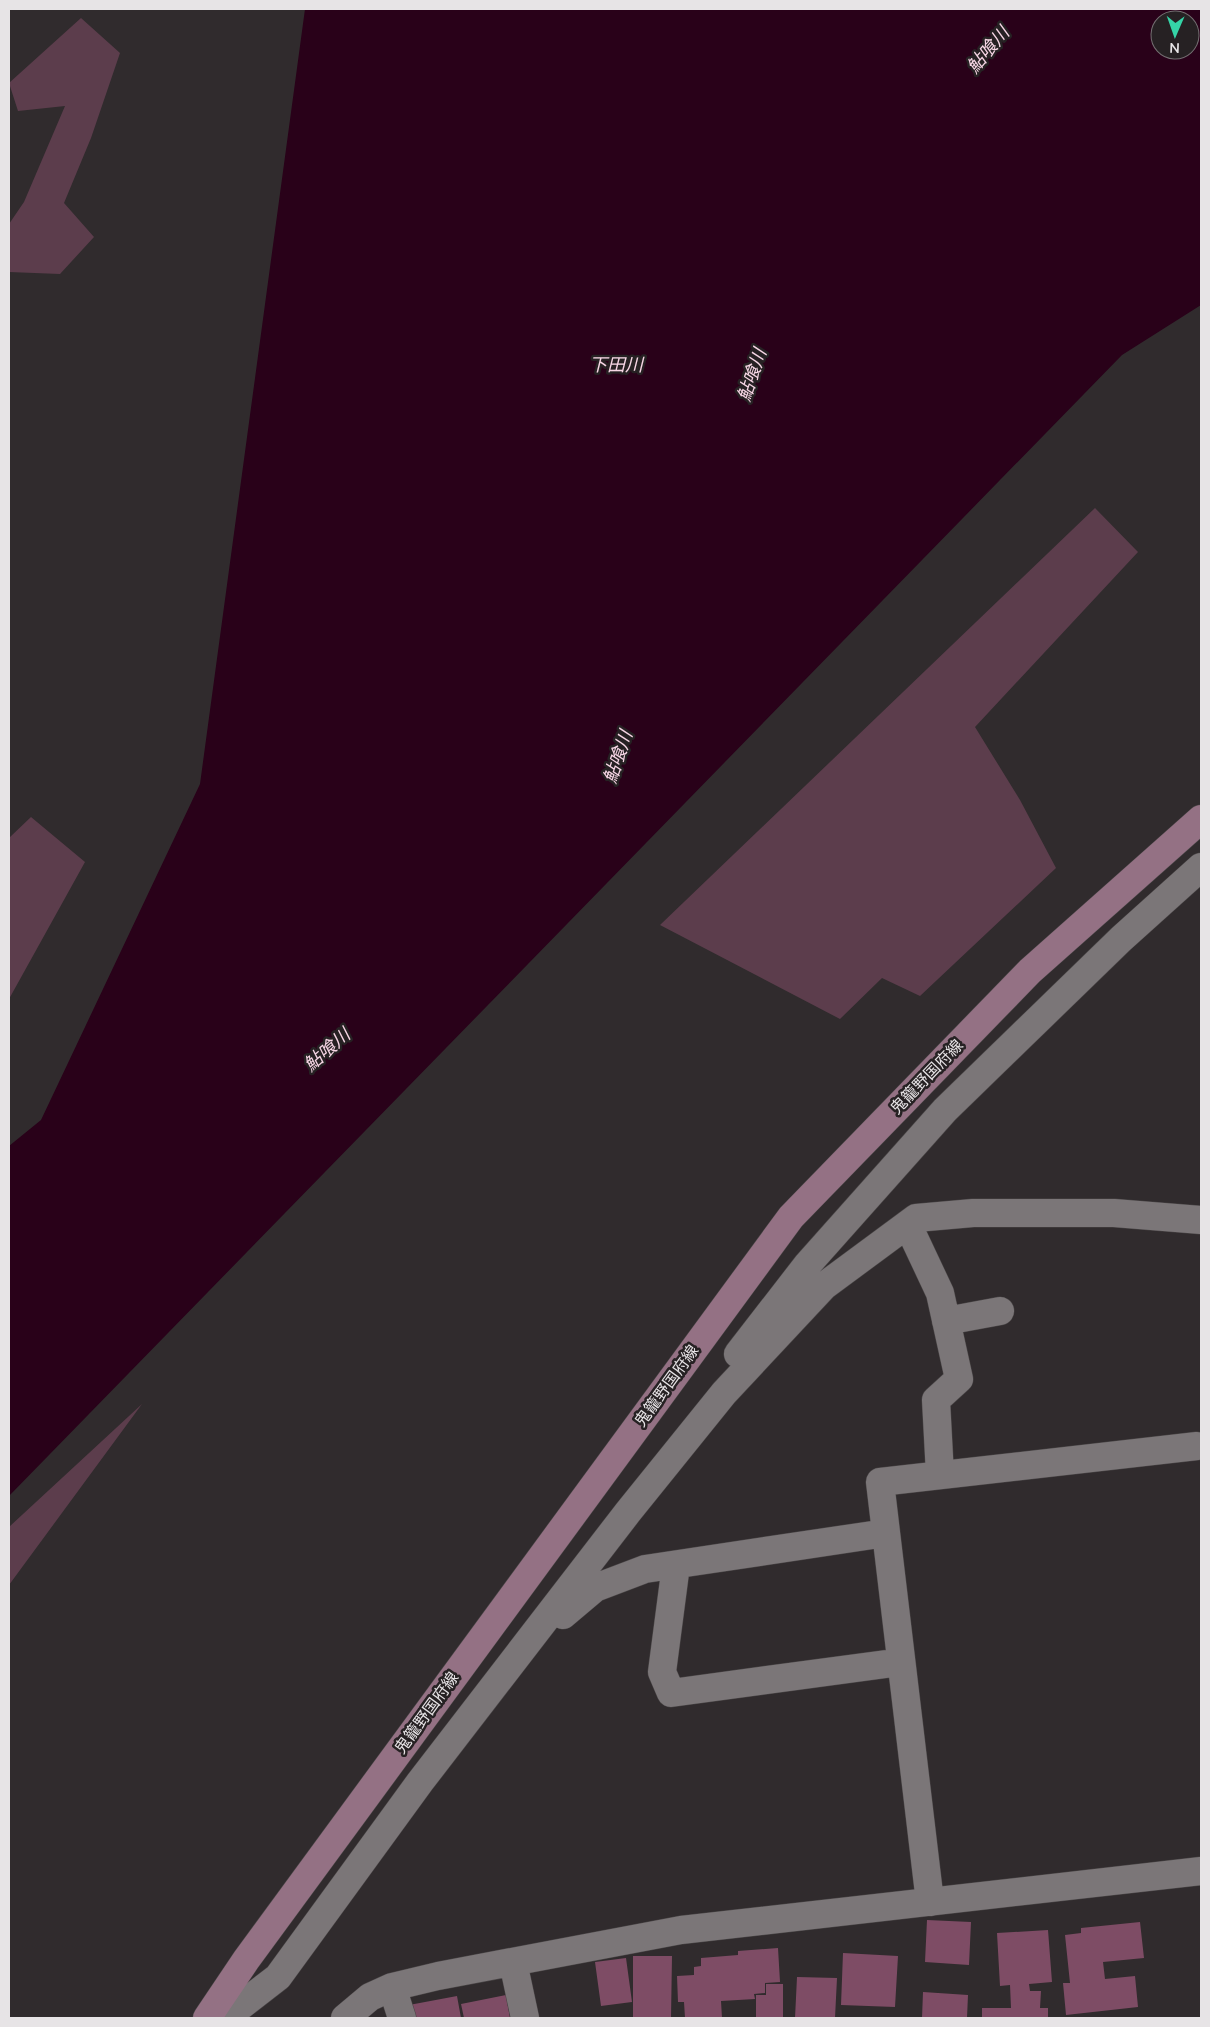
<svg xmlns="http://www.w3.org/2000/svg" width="1210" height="2027" font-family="'Nunito Sans','Noto Sans JP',sans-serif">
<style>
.green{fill:#5c3d4c}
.water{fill:#290119;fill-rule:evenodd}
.building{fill:#7e4c65}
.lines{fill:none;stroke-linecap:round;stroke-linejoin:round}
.street-casing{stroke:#4a4647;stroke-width:29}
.secondary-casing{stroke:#4a4647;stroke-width:29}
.street{stroke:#7b7678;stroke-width:28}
.secondary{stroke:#947184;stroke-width:28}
.labels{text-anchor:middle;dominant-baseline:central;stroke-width:5;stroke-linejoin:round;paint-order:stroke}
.street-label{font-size:16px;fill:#e7e4e6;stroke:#262123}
.water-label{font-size:18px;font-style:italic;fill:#f7d6e5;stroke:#262123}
</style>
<rect width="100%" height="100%" fill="#302b2d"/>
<!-- green -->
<path class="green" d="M81,18L120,53L91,138L64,203L94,237L60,274L9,272V224L24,202L65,106L18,111L9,83Z
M1095,508L1138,552L975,727L1020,800L1056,868L920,996L882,978L840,1019L660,925Z
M31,817L85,862L9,999V838Z
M142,1404L9,1585V1527Z"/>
<!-- water -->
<path class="water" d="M305,9H1201V305L1122,355L9,1496V1146L41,1120L200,784ZM1160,20H1190V50H1160Z"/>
<!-- building -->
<path class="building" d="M927,1920L971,1922L969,1965L925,1962Z
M1140,1922L1144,1958L1103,1962L1105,1979L1135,1976L1138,2007L1066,2015L1063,1983H1070L1065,1935L1081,1933V1928Z
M1048,1930L1052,1982L1029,1984L1030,1991H1041L1040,2008H1048V2018H982V2008H1011L1010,1985L1000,1986L997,1933Z
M778,1948L780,1982L765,1983V1993L754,1994L755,1999L721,2001L722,2018H685L684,2002H678L677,1976L694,1975V1967L701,1966V1958L738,1955V1951Z
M843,1953L898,1956L895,2007L841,2005Z
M633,1956H672L671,2018H633Z
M626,1958L632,2002L601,2006L595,1962Z
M797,1977L837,1978L835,2018H795Z
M766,1984H783V2018H756V1995H766Z
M923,1992L968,1995L967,2018H922Z
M506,1995L510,2018H464L461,2004Z
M457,1996L461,2018H412L409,2005Z"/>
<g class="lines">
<!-- street casing -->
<g class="street-casing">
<path id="street" d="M908,1225L940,1293L959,1379L936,1400L940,1475
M946,1321L1000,1311
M738,1354L807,1265L945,1110L1121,939L1201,867
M676,1565L662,1672L671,1693L901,1662
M563,1615L595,1588L645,1569L886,1533
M930,1902L880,1482L1197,1446
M513,1962L525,2018
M392,1987L402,2018
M225,2018L278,1977L420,1782L628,1512L724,1393L824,1286L916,1218L973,1213H1114L1201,1220
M345,2018L370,1997L392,1987L438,1976L681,1930L1201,1871"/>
</g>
<!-- secondary casing -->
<g class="secondary-casing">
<path id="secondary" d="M207,2018L246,1960L791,1217L1030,971L1201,819"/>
</g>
<!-- street -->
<use href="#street" class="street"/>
<!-- secondary -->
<use href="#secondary" class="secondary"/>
</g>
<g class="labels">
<!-- street labels -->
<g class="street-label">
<text transform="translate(927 1077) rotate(-46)">鬼籠野国府線</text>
<text transform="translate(667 1386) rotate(-54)">鬼籠野国府線</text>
<text transform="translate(427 1713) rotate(-54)">鬼籠野国府線</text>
</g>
<!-- water labels -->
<g class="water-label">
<text transform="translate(988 50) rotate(-50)">鮎喰川</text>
<text x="616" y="365">下田川</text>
<text transform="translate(752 375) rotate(-71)">鮎喰川</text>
<text transform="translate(618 757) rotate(-71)">鮎喰川</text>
<text transform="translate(327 1050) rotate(-41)">鮎喰川</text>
</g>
</g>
<!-- border -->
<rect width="1210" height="2027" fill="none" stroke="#e7e4e6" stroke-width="20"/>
<!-- north arrow -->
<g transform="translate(1175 35) rotate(182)"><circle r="24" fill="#262123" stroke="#736f71"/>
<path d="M0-4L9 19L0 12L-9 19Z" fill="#35d4a7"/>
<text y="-8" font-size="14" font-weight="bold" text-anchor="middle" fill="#e7e4e6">N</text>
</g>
</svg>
